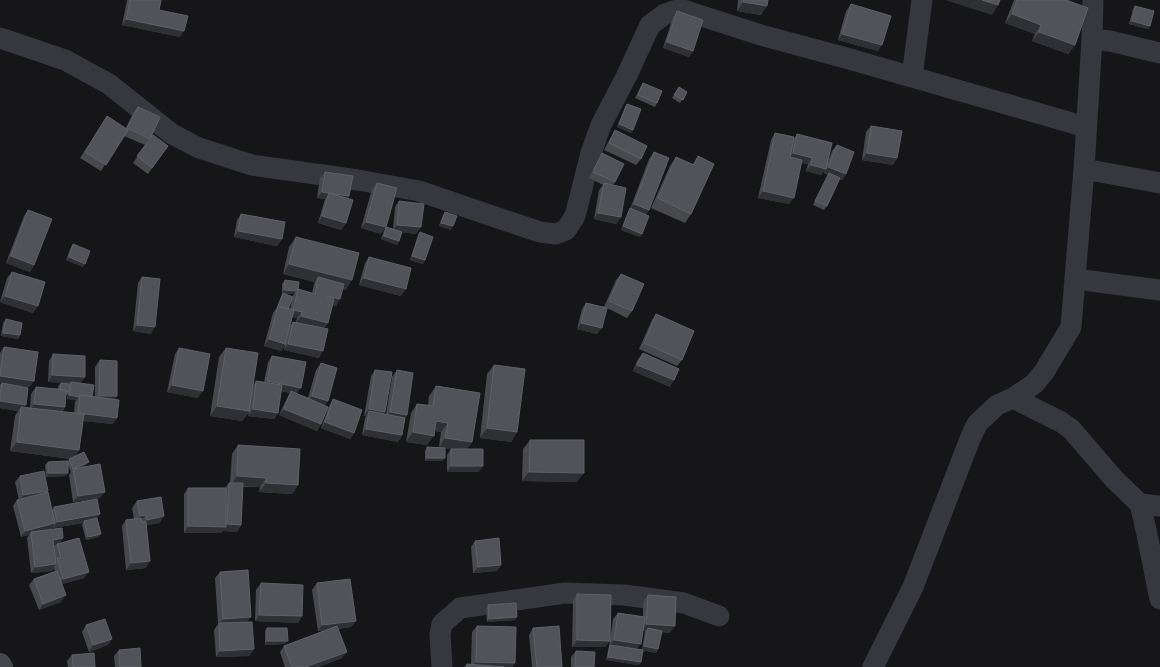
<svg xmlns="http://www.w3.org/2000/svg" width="1160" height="667" font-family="Jost,sans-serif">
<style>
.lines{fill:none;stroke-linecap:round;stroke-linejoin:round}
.minor{stroke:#37383d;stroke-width:21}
.secondary{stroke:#45474d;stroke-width:22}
.wall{fill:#47494d;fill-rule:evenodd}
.shaded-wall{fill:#2f3033}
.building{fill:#525359;stroke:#5f6168}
</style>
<rect width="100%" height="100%" fill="#161618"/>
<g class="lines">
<!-- minor -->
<path class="minor" d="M0,38L65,60L109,84L172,134L199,148L252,165L358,180L419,191L507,221L540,232L556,234L566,230L575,216L591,153L601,125L627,75L650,25L665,14L680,9L764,36L846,58L1086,127
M1092,39L1110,41L1160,53
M912,77L922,0
M1084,169L1160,183
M1075,279L1160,290
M1013,398L1061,422L1071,429L1114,479L1140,504L1160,506
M1140,504C1148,535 1153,567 1160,599
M442,667L440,634L442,624L460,608L565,593L624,595L684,603L719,616
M873,667L913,587L970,439L977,424L997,405L1013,398L1034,384L1044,372L1071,327L1084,169L1092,39L1093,0"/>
<!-- secondary -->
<path class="secondary" d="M0,664L2,667"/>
</g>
<!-- wall -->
<path class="wall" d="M127,0H161L159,10L180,37L122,25Z
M738,0H768L761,15L737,11Z
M1014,0H1066L1075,45L1068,54L1032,41L1035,34L1005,23Z
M851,4L878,51L838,40L846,11Z
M1135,6L1150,26L1148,29L1129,24L1133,9Z
M677,11L693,51L689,57L663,48L673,17Z
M643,83L657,103L655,107L635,98L641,86Z
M679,87L687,92L680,103L672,98Z
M627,104L633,130L631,133L617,127L625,107Z
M138,107L150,139L168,146L148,174L133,163L145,145L124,136L101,171L80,158L107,116L126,128L133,113Z
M871,126L897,158L893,165L862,160L866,132Z
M615,130L641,159L636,165L604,150L611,137Z
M775,133L794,139L797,134L826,167L832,151L837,145L846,174L842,180L839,179L827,206L824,210L813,205L828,175L824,173L825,169L821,175L806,171L808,164L801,163L789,204L758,198L771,140Z
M654,152L649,210L646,214L640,237L621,230L628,212L630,209L649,159Z
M602,153L615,182L613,185L621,217L616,224L594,219L599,190L603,185L589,178L598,160Z
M698,156L691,214L685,223L651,208L670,166L676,157L692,165Z
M325,172L349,196L347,199L346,223L341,230L318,223L325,199L317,198L320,178Z
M377,183L381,234L361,228L372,189Z
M399,201L421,227L416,234L402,232L399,241L397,245L381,239L384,231L386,227L393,229L395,207Z
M28,210L34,265L30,272L6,263L24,216Z
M445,212L451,230L439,226L443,215Z
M241,214L282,239L277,246L234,237L237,220Z
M420,232L425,260L423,264L410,260L418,235Z
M296,237L346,290L343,289L336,306L333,305L324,329L319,358L284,350L285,345L281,351L264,346L273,313L277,307L281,297L283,293L288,309H290L293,296L294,294L282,293V284L285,280L298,289L312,293L314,284L315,282L283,274L289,247ZM292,317L297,318L296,322H293L290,326Z
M73,244L83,267L66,260L71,247Z
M369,257L401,296L359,285L365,263Z
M12,272L33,313L0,302L7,278Z
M621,274L632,311L627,318L607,308L597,334L577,329L582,309L586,303L604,307L616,280Z
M142,277L151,334L133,331L138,283Z
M656,314L682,360L677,366L639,349L652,320Z
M6,319L20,335L18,339L1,336L3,323Z
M4,347L30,387L12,385L25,407L30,408L31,394L36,387L58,390V386L61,383L70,384V383L48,382L49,361L53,354L85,377L80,383L92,397H95V367L100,360L117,396L114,399L113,424L83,421L79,450L75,456L86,465L81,468L100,498L73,502L69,475L71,472L68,465V473L66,476L46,477L45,465L48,462L68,461L70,459L10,451L15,416L18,411L0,408V385L1,383H0V353ZM68,394L67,399L76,400L75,402L74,413L62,412L65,407L66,396Z
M179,348L198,398L167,392L175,354Z
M226,348L253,386L256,381L264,382L268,362L272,356L297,394L308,398L316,370L321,363L325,406L321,424L317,431L279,415L287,398L290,393L281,391L278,413L274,419L248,416L249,412L242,421L210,416L219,357Z
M643,353L670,387L633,371L638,359Z
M494,365L517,432L511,442L480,438L487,374Z
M375,370L384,414L386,415L392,377L397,370L407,415L405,418L402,435L398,442L362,435L365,418L366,416H364L371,376Z
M436,386L472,442L467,449L479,472H447V455L451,449L445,448V458L442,461H425V451L427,447L441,448L439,447L441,432L434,431L427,445L406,442L411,413L417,404L428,405L429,396Z
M333,399L354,433L350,439L321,428L329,406Z
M530,440L577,482L522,481L523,449Z
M238,445L298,485L292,494L259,492L260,487H243L241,525L237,532L223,531L221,533H184V494L188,488H225L229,483H230L232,454Z
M20,476L46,493L52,510L54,507L97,518L99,537L86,540L82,525L83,523L53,528L52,527L51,530L84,578L62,584L61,602L39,610L29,585L34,579L55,571L54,568L52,571L31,573L27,538L29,535L21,537L13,506L17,500H19L15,482Z
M137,501L160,523L146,525V568L126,570L122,526L126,520L134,519L132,508Z
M475,541L501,565L497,571L473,573L471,547Z
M220,572L247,622L254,649L249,656L216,657L214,630L218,624L215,578Z
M261,583L302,616L298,623L255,621L256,590Z
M317,583L351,627L338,629L342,658L318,667H285L280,652L284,646L327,630L318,631L312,590Z
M577,594L610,641L613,619L618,613L643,617V602L648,595L670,633L662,632L658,649L656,653L642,650L645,631H643L637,649L641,662L638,665L606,660L610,641L605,647H572L573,600Z
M488,605L515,620L487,622L486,609Z
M86,625L108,645L89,652L82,632Z
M477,626L515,663L512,667H464L467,664H471L472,632Z
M267,628L285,644L265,645V631Z
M533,628L562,667H532L529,635Z
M119,650L141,667H115L114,656Z
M576,651L594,667H571V657Z
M72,655L95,667H68L67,661Z"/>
<!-- shaded-wall -->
<path class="shaded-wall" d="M945,0H982L998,5L992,15Z
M743,2L767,6L761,15L737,11Z
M1012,14L1041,25L1035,34L1005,23Z
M126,19L184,31L180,37L122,25Z
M1132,21L1150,26L1148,29L1129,24Z
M1039,32L1075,45L1068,54L1032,41Z
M842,34L882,45L878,51L838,40Z
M667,42L693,51L689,57L663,48Z
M619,124L633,130L631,133L617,127Z
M793,153L812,158L808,164L788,160Z
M867,153L897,158L893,165L862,160Z
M811,165L826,169L821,175L806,171Z
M828,167L846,174L842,180L828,175L829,173L828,175L824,173Z
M763,191L794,198L789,204L758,198Z
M322,192L349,196L345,202L329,193L325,199L317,198Z
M634,204L649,210L645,216L629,210Z
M598,213L621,217L616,224L594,219Z
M322,216L346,223L341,230L318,223Z
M366,222L386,227L381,234L361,228Z
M441,223L453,226L451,230L439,226Z
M397,225L421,227L416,234L392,231Z
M623,226L642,234L640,237L621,230Z
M238,231L282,239L277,246L234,237Z
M384,236L399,241L397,245L381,239Z
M11,256L34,265L30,272L6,263Z
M412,256L425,260L423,264L410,260Z
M69,257L85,264L83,267L66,260Z
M289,264L352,280L346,290L317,282L318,277L315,282L283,274Z
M364,278L406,289L401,296L359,285Z
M284,290L297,291L294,294L282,293Z
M5,296L38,306L33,313L0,302Z
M327,296L340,299L336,306L323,302Z
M293,310L302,312L297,318L288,316Z
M301,316L328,323L323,330L296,323Z
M581,323L602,328L597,334L577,329Z
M137,325L155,327L151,334L133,331Z
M3,333L20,335L18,339L1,336Z
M269,339L285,344L281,351L264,346Z
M288,344L323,351L319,358L284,350Z
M637,365L674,380L670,387L633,371Z
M52,375L85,377L80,383L48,382Z
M0,376L34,381L30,387L0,383Z
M267,381L301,388L296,394L291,391L290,393L262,388Z
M172,385L203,391L198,398L167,392Z
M69,395L79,397L76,400L67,399Z
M99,396H117L112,403L95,402Z
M312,396L328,401L324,407L307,402Z
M0,401L26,405L21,412V407L18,411L0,408Z
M34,404L65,407L60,413L30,410Z
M217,406L249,411L242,421L210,416Z
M253,409L278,413L274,419L248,416Z
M284,409L321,424L317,431L279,415Z
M369,409L385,412L380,419L369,411L366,416H364Z
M390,412L407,415L402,421L386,419Z
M78,413L117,418L113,424L73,420Z
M436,421L448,423L441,432L430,430Z
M325,422L354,433L350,439L321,428Z
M487,428L517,432L511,442L480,438Z
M366,429L402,435L398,442L362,435Z
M413,432L434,436L427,445L406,442Z
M445,438L472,442L465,452L439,447Z
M17,442L79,450L73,459L10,451Z
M427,458H445L442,461H425Z
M89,462L86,465L74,471L73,469Z
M451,466H483L479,472H447Z
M529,472L584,473L577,482L522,481Z
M48,473H68L66,476L46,477Z
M237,476L266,478L260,487L230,486Z
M266,483L298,485L292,494L259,492Z
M48,491L43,497L19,502L23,495Z
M105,492L100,498L73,502L78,496Z
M100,514L96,520L84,521L83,523L53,528L57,522Z
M146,515L141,521L135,523L140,516Z
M164,516L160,523L143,526L147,520Z
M55,523L51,530L31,532L29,535L21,537L25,531Z
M227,524L241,525L237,532L223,531L221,533H184L188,526L225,527Z
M101,534L99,537L86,540L88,537Z
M63,538L59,545L57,544L56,545L49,546L53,540Z
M150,561L146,568L126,570L131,563Z
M56,564L52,571L31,573L35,567Z
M501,565L497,571L473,573L478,567Z
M89,572L84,578L58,585L63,579Z
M66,595L61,602L39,610L43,604Z
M259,615L302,616L298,623L255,621Z
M251,617L246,624L218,625L223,619Z
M517,617L515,620L487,622L489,619Z
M356,621L351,627L318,631L322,625Z
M646,624L675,626L670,633L647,631L648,628L645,631H642Z
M112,639L108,645L89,652L93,645Z
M577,640L610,641L605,647H572Z
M614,640L641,644L636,650L610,645L609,646Z
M267,641H288L285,644L265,645Z
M644,646L658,649L656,653L642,650Z
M254,649L249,656L216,657L220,651Z
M347,652L342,658L318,667H305Z
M608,657L641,662L638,665L606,660Z
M476,662L515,663L512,667H472Z"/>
<!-- building -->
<path class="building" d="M130,0H161L159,10L188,16L184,31L126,19Z
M743,0H768L767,6L743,2Z
M982,0H1000L998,5Z
M1017,0H1066L1088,8L1075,45L1039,32L1041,25L1012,14Z
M851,4L891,16L882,45L842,34Z
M1135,6L1154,11L1150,26L1132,21Z
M677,11L703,20L693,51L667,42Z
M643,83L662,91L657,103L638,95Z
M679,87L687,92L683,100L674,95Z
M627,104L641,109L633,130L619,124Z
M138,107L160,117L150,139L127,128Z
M107,116L128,130L106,165L85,152Z
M871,126L902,131L897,158L867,153Z
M615,130L647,146L641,159L609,143Z
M775,133L794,137L790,157L802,160L794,198L763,191Z
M797,134L832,143L826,169L811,165L812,158L793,153Z
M153,135L168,146L152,168L137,156Z
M837,145L854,152L846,174L828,167Z
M654,152L669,158L649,210L634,204Z
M602,153L624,164L615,182L593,172Z
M698,156L714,164L691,214L658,198L676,157L694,165Z
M325,172L353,176L349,196L322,192Z
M829,173L840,178L827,206L815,201Z
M377,183L397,188L386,227L366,222Z
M604,183L626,188L621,217L598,213Z
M329,193L353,200L346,223L322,216Z
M399,201L424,204L421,227L397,225Z
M630,208L649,216L642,234L623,226Z
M28,210L52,219L34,265L11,256Z
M445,212L457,216L453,226L441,223Z
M241,214L285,222L282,239L238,231Z
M386,227L402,232L399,241L384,236Z
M420,232L433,237L425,260L412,256Z
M296,237L359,253L352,280L289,264Z
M73,244L90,251L85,264L69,257Z
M369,257L411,268L406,289L364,278Z
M12,272L45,282L38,306L5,296Z
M621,274L644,284L632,311L609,301Z
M142,277L160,279L155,327L137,325Z
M318,277L344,284L340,299L327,296L334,299L328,323L301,316L302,312L293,310L298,289L315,294Z
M285,280L299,282L298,289L297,291L284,290Z
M283,293L293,297L288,309L278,306Z
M586,303L607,308L602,328L581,323Z
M278,306L294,310L285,344L269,339Z
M656,314L694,331L682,360L644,343Z
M6,319L22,323L20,335L3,333Z
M293,322L328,329L323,351L288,344Z
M4,347L38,352L34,381L0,376Z
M179,348L210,354L203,391L172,385Z
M226,348L258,353L249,411L217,406Z
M643,353L679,369L674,380L637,365Z
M53,354L85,356V377L52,375Z
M272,356L306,362L301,388L267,381Z
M100,360L117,361V396H99Z
M321,363L337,368L328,401L312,396Z
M494,365L525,369L517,432L487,428Z
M375,370L392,372L385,412L369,409Z
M397,370L413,373L407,415L390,412Z
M256,381L282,385L278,413L253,409Z
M71,382L94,385L92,397L80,395L79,397L69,395Z
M2,383L28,388L26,405L0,401V394Z
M61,383L70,384L69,392H66V390H60Z
M436,386L480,393L472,442L445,438L448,423L436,421L434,436L413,432L417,404L433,406Z
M36,387L66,390L65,407L34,404Z
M291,391L328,407L321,424L284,409Z
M80,395L119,400L117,418L78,413Z
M333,399L362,410L354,433L325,422Z
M21,407L84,414L79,450L17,442Z
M369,411L405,418L402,435L366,429Z
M530,440H584V473L529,472Z
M238,445L300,449L298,485L266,483V478L237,476Z
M427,447L445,448V458H427Z
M451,449H483V466H451Z
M84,452L89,462L73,469L69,459Z
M68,461V473H48V462Z
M100,464L105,492L78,496L73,469Z
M44,471L48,491L23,495L20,476Z
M229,483H243L241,525L227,524Z
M188,488H226V527L188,526Z
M48,492L55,523L25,531L17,500Z
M161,497L164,516L147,520L146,515L140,516L137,501Z
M97,499L100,514L57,522L54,507Z
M97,518L101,534L88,537L84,521Z
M141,518L142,522H146L150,561L131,563L126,520Z
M62,528L63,538L53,540L56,564L35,567L31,532Z
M79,538L89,572L63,579L57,558H61L57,544Z
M499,538L501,565L478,567L475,541Z
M248,570L251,617L223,619L220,572Z
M57,571L66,595L43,604L34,579Z
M350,579L356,621L322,625L317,583Z
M261,583L303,585L302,616L259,615Z
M577,594L611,595L610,641L577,640Z
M648,595L676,597L675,626L646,624Z
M516,603L517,617L489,619L488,605Z
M618,613L645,617L641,644L614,640Z
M105,619L112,639L93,645L86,625Z
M252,622L254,649L220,651L219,623Z
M337,626L347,652L305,667H292L284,646Z
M477,626L516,627L515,663L476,662Z
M559,626L562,667H537L533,628Z
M267,628H287L288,641H267Z
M648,628L662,631L658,649L644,646Z
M610,645L643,650L641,662L608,657Z
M140,648L141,667H120L119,650Z
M576,651L595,652L594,667H575Z
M94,653L95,667H73L72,655Z
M467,664L504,667H466Z"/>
</svg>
